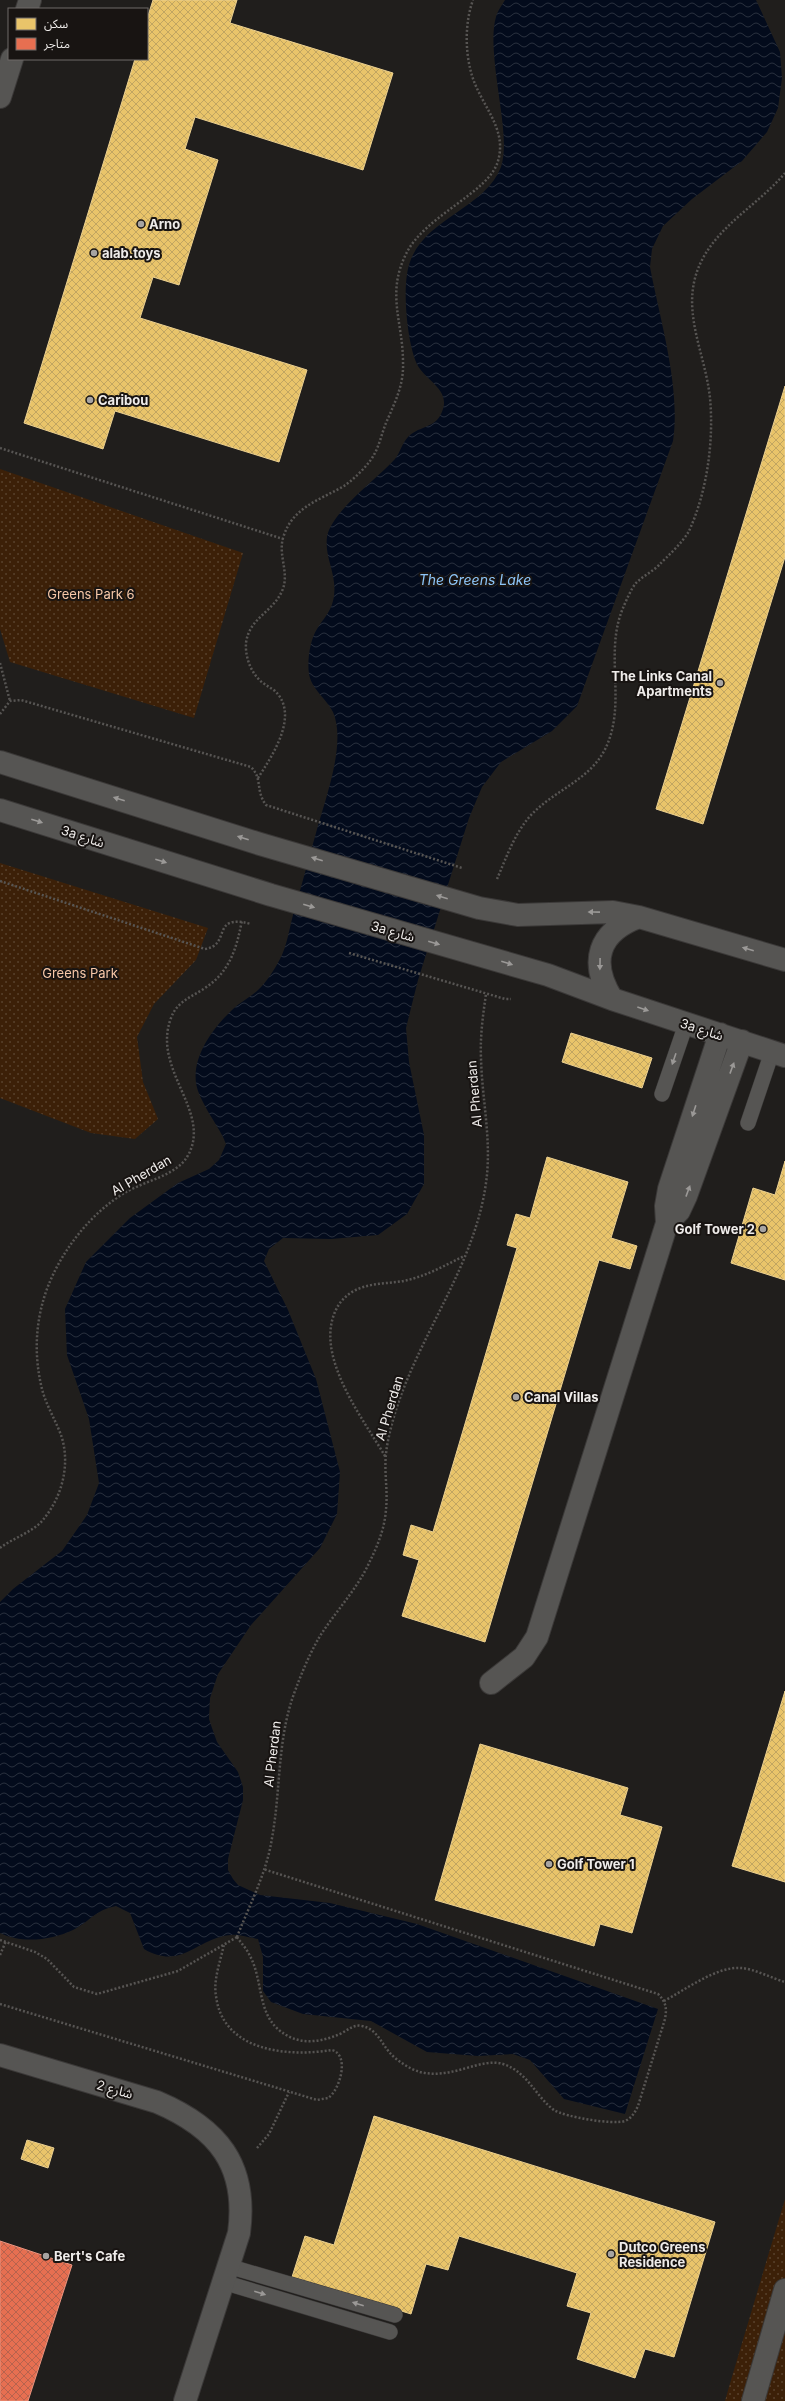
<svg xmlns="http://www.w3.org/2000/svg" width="785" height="2401" font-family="Inter,'Noto Sans Arabic',sans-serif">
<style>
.green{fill:url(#green-dots)}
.water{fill:url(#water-waves)}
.homes{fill:url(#homes-cross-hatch);stroke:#ebd090}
.shops{fill:url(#shops-cross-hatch);stroke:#e9947f}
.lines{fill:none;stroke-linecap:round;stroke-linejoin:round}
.service-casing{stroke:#3b3938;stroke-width:16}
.minor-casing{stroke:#3b3938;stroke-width:24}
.path{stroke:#575553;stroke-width:2.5;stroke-dasharray:2 2;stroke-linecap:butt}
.service{stroke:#565553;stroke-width:15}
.minor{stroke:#565553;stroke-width:22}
.oneway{fill:#9b9997}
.poi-dot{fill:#a7a4a2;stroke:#181412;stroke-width:1.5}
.labels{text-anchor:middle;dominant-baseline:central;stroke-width:4;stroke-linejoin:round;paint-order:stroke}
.poi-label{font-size:13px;font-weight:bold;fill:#efecea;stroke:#181412;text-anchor:start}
.park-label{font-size:13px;fill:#f8c8a8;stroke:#181412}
.street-label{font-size:13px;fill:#efecea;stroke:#181412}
.water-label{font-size:14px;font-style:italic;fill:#8dc5f8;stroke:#181412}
</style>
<defs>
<pattern id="green-dots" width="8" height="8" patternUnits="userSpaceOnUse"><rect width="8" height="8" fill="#3c2008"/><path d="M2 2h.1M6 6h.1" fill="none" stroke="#58412c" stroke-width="1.8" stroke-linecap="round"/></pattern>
<pattern id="water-waves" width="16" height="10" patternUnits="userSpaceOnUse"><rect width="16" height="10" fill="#030b1c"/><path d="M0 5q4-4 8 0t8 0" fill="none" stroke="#282f3d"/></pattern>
<pattern id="homes-cross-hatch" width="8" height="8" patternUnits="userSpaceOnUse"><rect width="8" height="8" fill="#e9c46a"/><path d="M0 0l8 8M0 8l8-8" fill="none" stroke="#c1a561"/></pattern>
<pattern id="shops-cross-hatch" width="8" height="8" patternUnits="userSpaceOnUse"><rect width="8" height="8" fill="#e76f51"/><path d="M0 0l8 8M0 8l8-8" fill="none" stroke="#b7634e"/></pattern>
</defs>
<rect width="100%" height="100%" fill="#201e1c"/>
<!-- green -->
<path class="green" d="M0,469L243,553L194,718L10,662L0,629Z
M0,863L208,928L196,960L154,1004L137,1037L143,1082L158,1119L135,1139L91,1133L0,1098Z
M785,2199V2401H725L731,2380Z"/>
<!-- water -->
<path class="water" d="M505,0H756L780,52L782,78L778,108L767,132L742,161L692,199L663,226L652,249L650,267C660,320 681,388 673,441L577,706L552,731L501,762L482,787L469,818L418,980L406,1028L409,1062L424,1135V1184L407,1214L378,1235L331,1239L283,1238L269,1249L264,1261L288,1310L316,1379L340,1472L337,1514L320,1548L251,1625L218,1674L210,1698L209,1719L212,1728L217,1742L238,1772L243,1787V1800L228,1859V1870L233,1879L238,1885L260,1895L330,1903L417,1924L658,2009L625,2114L564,2099L530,2060L513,2054L478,2056L427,2052L371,2021L303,2014L271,2002L263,1991V1957L258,1939C250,1938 239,1934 231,1935C196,1938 182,1971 144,1949L130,1913L116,1906C93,1911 91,1921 73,1930C52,1940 22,1944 0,1933V1602L13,1589L62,1551L87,1515L99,1483L89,1419L67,1355L65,1309L86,1262L130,1218L178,1183L209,1169L219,1160L226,1144L223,1137C215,1122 204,1107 198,1091C188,1062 211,1030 231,1011C239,1003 249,998 257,991C267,982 274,970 280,959C287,946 289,930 293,915C301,888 308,861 316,833C324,802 347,744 333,712C326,698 312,690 309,674C307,661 310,640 317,629C323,619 330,613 333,601C339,576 324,559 327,537C331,512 377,479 395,459C400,453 402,443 408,437C417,427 433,428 440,416C455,389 424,382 416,362C407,340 402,288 409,265C422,219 485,209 501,167C505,155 504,140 503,128C501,100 488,42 496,17C497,12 502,5 505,0Z"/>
<!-- homes -->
<path class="homes" d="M153,0H237L230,23L393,73L363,170L195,117L185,149L218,160L179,285L153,277L140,318L307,370L279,462L115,411L103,449L24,423L135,59H147V19Z
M785,386V557L703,824L656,809Z
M571,1033L652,1058L642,1088L562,1062Z
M547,1157L628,1182L611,1238L637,1246L630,1269L599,1260L485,1642L402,1616L419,1560L403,1555L411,1525L433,1532L517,1248L507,1245L516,1214L530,1218Z
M785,1161V1280L731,1263L753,1188L775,1195Z
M785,1691V1882L732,1866Z
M480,1744L628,1788L620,1815L662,1827L632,1933L600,1924L594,1946L435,1900Z
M374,2116L715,2222L674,2357L645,2349L635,2378L577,2359L591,2313L567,2306L577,2273L459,2236L448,2270L426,2264L411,2314L292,2277L305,2236L334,2245Z
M27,2140L54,2148L48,2168L21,2159Z"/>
<!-- shops -->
<path class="shops" d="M0,2241L72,2265L28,2401H0Z"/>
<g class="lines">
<!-- service casing -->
<g class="service-casing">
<path id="service" d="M662,1094L686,1024
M748,1123L772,1052
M228,2266L395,2315
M223,2282L390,2332"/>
</g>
<!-- minor casing -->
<g class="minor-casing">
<path id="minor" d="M27,9L30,0
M0,97L12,59
M0,762L260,844L479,908L518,915L613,912L639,917L785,960
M0,810L271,895L548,975L612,999L785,1056
M612,999C589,962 598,932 639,917
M667,1223L679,1211L686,1196L742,1041
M491,1683L524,1657L537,1637L667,1223L666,1206L669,1189L720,1034
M0,2055L157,2102C218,2128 248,2165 239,2233L185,2401
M753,2401L785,2290"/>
</g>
<!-- path -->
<path class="path" d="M0,448L283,539
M0,663L10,701
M0,714L10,701L21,700L251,767C263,779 255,790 266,805L462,868
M258,778C272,756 300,715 275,691C271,688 267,686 263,683C251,674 245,657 246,643C249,618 273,612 282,591C290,574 278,556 283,538C292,507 320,500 344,486C354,479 363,470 370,461C379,449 381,435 386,423C395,402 404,385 403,362C403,322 386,294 406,254C425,215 489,193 498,161C508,127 479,104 471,72C465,50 465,22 473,0
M497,879C507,856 516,829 535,811C557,790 587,780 603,753C629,707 603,655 623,608C626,601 631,589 636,583C643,576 652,572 659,565C668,556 683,542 689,531C707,492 714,441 710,398C705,350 677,306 703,258C723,222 759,204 785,173
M0,881L205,949C232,945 210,913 251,924
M349,953L505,999H511
M385,1456C362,1417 311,1352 338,1306C342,1299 350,1292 358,1289C374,1282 392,1284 408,1280C428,1275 446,1265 464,1256
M0,1548C13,1538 31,1533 42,1521C62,1498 71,1464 61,1435C55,1419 46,1405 42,1389C35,1361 35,1332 42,1305C53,1261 88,1213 128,1191C146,1181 176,1175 187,1157C214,1113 151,1070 171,1018C177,1001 192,997 205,988C230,972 237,947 242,920
M237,1937C241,1943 246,1948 249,1954C265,1982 255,2019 288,2036C304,2045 324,2041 340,2034C348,2030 354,2024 362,2026C377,2029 381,2043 390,2053C397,2061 410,2069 420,2072C452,2080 481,2057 503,2064C528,2072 535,2096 554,2110C565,2117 613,2125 625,2121C632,2118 635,2112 638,2106L665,2019C667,2008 666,2002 658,1994L263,1869
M237,1937C249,1906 267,1872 272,1838C281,1789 277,1738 295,1691C302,1672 310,1653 320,1636C336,1611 358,1588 370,1561C378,1545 385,1527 386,1509C388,1491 384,1472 386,1454C387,1443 390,1431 393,1420C416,1338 474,1269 486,1183C492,1141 482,1100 481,1058C480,1036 483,1015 486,994
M0,1940L35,1952L47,1959L74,1987L97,1994L178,1971L237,1937
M0,1955L6,1941
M664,2001C685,1990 717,1966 741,1968C755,1969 771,1978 785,1982
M0,2004L317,2100L328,2098C340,2090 350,2055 332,2050C288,2057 223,2052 216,1996C213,1979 221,1960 224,1944
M257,2148L269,2134L289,2092"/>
<!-- service -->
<use href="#service" class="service"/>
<!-- minor -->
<use href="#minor" class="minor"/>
</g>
<!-- one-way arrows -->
<defs><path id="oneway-solid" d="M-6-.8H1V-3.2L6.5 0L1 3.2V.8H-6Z"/></defs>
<g class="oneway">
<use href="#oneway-solid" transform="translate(119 799) rotate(-163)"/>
<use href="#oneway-solid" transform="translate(37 821) rotate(18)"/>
<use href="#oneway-solid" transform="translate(243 838) rotate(-162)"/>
<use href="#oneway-solid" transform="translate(317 859) rotate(-163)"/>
<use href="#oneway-solid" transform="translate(161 861) rotate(18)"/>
<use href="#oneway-solid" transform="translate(442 897) rotate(-163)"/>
<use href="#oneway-solid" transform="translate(309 906) rotate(16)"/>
<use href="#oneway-solid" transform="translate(594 912) rotate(-179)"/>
<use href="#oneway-solid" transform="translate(434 943) rotate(16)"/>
<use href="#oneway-solid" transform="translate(748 949) rotate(-164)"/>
<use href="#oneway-solid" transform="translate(507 963) rotate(17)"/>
<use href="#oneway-solid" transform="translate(600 964) rotate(91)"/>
<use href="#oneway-solid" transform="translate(643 1009) rotate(19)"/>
<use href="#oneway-solid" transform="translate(674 1059) rotate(109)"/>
<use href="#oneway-solid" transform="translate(732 1068) rotate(-70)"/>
<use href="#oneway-solid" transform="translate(694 1111) rotate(108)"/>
<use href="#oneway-solid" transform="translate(688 1191) rotate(-70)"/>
<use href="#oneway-solid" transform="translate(260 2293) rotate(17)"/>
<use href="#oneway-solid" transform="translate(358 2304) rotate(-163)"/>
</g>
<!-- markers -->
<g class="poi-dot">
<circle cx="141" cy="224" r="4"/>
<circle cx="94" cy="253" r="4"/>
<circle cx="90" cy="400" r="4"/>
<circle cx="720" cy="683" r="4"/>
<circle cx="763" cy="1229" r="4"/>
<circle cx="516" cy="1397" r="4"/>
<circle cx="549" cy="1864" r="4"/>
<circle cx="611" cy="2254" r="4"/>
<circle cx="46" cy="2256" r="4"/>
</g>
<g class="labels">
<!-- poi labels -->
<g class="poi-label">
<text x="149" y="224">Arno</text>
<text x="102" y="253">alab.toys</text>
<text x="98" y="400">Caribou</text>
<text x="712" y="676" text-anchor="end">The Links Canal<tspan x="712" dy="15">Apartments</tspan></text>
<text x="755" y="1229" text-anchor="end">Golf Tower 2</text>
<text x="524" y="1397">Canal Villas</text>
<text x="557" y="1864">Golf Tower 1</text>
<text x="619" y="2247">Dutco Greens<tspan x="619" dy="15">Residence</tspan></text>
<text x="54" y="2256">Bert's Cafe</text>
</g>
<!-- park labels -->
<g class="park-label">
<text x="91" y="594">Greens Park 6</text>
<text x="80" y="973">Greens Park</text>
</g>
<!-- street labels -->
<g class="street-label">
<text transform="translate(83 836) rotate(18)">3a شارع</text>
<text transform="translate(393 931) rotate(16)">3a شارع</text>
<text transform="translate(702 1029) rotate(18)">3a شارع</text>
<text transform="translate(474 1094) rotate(-95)">Al Pherdan</text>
<text transform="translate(141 1175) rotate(-30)">Al Pherdan</text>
<text transform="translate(389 1408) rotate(-73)">Al Pherdan</text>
<text transform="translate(272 1754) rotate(-83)">Al Pherdan</text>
<text transform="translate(115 2089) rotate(16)">شارع 2</text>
</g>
<!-- water labels -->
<g class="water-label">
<text x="475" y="579">The Greens Lake</text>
</g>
</g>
<!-- legend -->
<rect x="8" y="8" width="140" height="52" fill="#181412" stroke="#6e6a68"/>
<rect x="16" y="18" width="20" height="12" fill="#e9c46a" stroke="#6e6a68"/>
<text x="44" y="28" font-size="12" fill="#efecea">سكن</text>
<rect x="16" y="38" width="20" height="12" fill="#e76f51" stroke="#6e6a68"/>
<text x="44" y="48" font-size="12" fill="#efecea">متاجر</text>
</svg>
